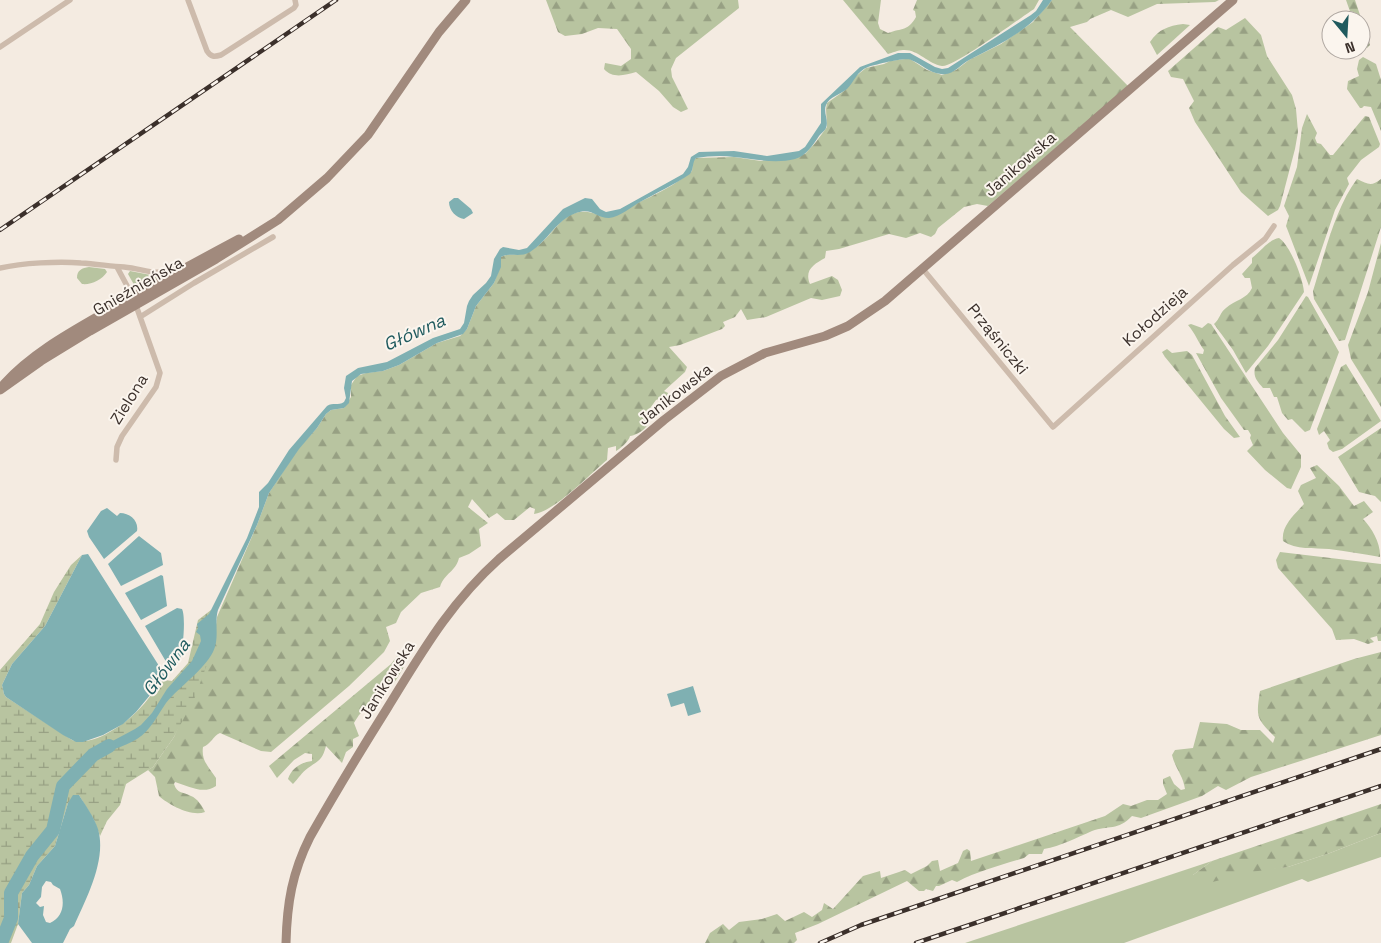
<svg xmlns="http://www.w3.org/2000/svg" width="1381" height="943" font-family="'Space Grotesk',sans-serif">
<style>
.grass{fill:#b8c4a0}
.forest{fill:url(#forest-firs)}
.wetland{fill:url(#wetland-marsh)}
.water{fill:#7fb0b2;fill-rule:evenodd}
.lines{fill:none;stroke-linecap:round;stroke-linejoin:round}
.river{stroke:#7fb0b2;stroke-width:14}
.street{stroke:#cdbbac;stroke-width:5.5}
.secondary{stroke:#a18a7d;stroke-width:9}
.rail-casing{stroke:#3b302b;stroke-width:4.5}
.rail{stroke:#fbf5ee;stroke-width:2.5;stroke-dasharray:8;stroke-linecap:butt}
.labels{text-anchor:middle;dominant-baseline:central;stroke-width:4;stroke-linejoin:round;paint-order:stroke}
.street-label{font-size:16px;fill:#3b302b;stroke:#fbf5ee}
.water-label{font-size:18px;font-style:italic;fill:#1f5a5e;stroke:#fbf5ee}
</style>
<defs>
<pattern id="forest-firs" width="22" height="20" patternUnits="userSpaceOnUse" patternTransform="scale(1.25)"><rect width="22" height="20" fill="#b8c4a0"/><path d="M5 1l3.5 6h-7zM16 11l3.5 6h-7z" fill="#97a083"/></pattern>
<pattern id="wetland-marsh" width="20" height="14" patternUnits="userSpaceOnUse" patternTransform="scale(1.25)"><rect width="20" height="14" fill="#b8c4a0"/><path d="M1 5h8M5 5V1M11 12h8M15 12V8" fill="none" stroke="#97a083"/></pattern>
</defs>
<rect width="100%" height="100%" fill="#f4ebe1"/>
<!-- grass -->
<path class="grass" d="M89,267L105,269L107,272C102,280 91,285 82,284L77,278C77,270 82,268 89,267Z
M130,271L161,277L137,290L128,274Z
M1381,833V857L1308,882L1302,879L1124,943H965L1212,861L1193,875L1288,867L1330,853Z"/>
<!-- forest -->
<path class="forest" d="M546,0H738L739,8L676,58L671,69L672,77L688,109L681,112L673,107L659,91L636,72C625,75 613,79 604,69L605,63L621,66L631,59V49L617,29L598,28L582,34L565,36L558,32Z
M843,0H881L878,23L880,29L888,33C902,28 908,31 916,17L915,11L913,10L917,0H1039L1034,9C1020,18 953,68 942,66C928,64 918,49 903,50C898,50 892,53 888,54Z
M1052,0H1219L1215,2L1157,4L1128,17L1111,10L1090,19L1087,22L1070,27L1128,86L988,206L977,204L964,207L938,228L935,234L931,237L920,233L906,238L889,234L839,249L826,251L825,258C814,264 804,270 810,284L832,276L838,280L842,290L840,296L822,300L811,298L766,317L747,320L741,309L735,317L723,322L725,326L722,329L680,345L669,347L687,367L685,372L664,391L668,393L667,396L656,400L648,411C655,422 642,434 630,436C629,441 620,449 616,451V446L608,448L607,460C590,474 554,512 534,514L535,509L530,507L514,520H505L497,513L489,518L472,499L468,507L488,523L479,529L481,546L469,554L459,558C455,573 445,572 440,587L421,593L401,612L396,623L386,627L390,641L384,652L349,686L271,752L261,751L220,733C213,736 211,744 203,747C201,761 209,767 216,778V786C203,795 189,786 175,782L174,784C177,794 184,792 191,796C197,798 203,807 205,812C191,817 169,805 159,796L155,777L148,770L153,767L174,737L213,648L217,617L257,525L269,493L298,449L317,428L326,414L331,410L344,408L351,397V385L357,376L366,373L383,371L399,365L437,343L460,336L467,329L476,306L494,283L501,264V257C510,252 519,257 530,251C559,235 562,198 604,217C635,204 667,192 692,171L693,161L696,158L734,157L761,161L805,154L816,142L827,127L826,109L827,103L844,91L856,76L866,68L884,64L890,61L905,59H910L927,70L942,75L956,70L969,60L1001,44L1033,22Z
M1346,0H1355L1370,45L1367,48L1361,44V20H1353Z
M1245,18L1261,35L1267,56L1292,95L1296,109L1298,132L1295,149L1280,206L1278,210L1268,216L1241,192L1195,122L1189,108L1194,101L1183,79L1171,77L1168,71L1218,27L1226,30Z
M1183,24L1190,25L1157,55L1150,42C1159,29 1168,26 1183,24Z
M1363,57L1376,64L1381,80V131L1371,107L1364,106L1362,108H1360L1347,89L1348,81L1359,76L1357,69L1359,60Z
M1307,114L1317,133L1315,138L1317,143L1321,144L1330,155H1333L1365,116L1369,117L1380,144L1379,147L1361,160L1347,178L1349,184L1335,210L1309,286L1288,231L1286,226L1289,216L1284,206L1297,167L1302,128Z
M1357,179C1368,184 1371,187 1381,179V227L1345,340L1339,341L1314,299L1313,291C1324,256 1335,208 1357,179Z
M1279,238C1290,245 1303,278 1304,292L1268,346L1246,373L1233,350L1214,324C1220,319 1220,312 1226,308C1235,300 1247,299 1252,288L1250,278H1245L1242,274L1252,263V258C1261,251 1268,240 1279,238Z
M1381,243V407L1351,359L1348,345L1368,292Z
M1306,296L1308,297L1339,352L1310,430L1305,432L1292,419L1288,420L1282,413L1277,397H1274L1270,388H1263C1257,381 1253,377 1255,368L1278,340Z
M1208,323L1211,324L1283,433L1301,455V467L1291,489L1287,488L1265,470L1247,451L1253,445L1250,438L1251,435L1248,430H1244L1221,398L1196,353L1203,354L1204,350C1198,342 1195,333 1188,325L1191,324L1202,328Z
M1167,349L1172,353L1187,351L1192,355L1225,416L1240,437L1234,438L1224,429L1165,357L1162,352Z
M1346,364L1381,421L1342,449L1333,452L1329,449L1327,443L1330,440L1324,431L1319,435L1317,429L1341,367Z
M1381,428V502L1375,496L1359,492L1338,457Z
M1317,465L1339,486L1354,506L1364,501L1373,512L1363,519C1372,528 1381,544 1380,557C1363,554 1346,551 1329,549C1314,548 1296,550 1283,541C1281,526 1294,515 1304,504L1298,491L1301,485L1316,478L1310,468Z
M1280,552L1381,564V641H1378L1377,636L1370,638L1374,642L1368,644L1354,639L1336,640L1332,629L1278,568L1276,560Z
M409,652L410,654C405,660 406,663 403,668C397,681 386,694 374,700C372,709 368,707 362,712C359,714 356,720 354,723L359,736L353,739V747L346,752L342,763L326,746C322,761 319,760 308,768C302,772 298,779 293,784L288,779C291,769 301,762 312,761V754L305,753L294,760L277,778L269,766L391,664L398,655Z
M1381,652V735L1251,777L1226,790L1218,786L1202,796L1141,818L1132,816C1118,831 1108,825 1092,831C1076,838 1061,846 1044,849L1042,854H1029L1024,858C1001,865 978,871 957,882L952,880L939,886H936L933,891L926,889L924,891H919L907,881L818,924L795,933L797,940L794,943H694H705L710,933L723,924L729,930L739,922L762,919L777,914L785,921L804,912L812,917L822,910L824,903L833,909L863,876L880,871L881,878L905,870L911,874L927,866L932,861L938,860L940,871L958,863L963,851L967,849L970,851L971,861L1105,816L1123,804L1131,806L1147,800H1158L1167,794L1163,784V779L1170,776L1174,784L1181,790L1185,789C1183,775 1175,768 1172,755L1175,750L1193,748L1200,722L1227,724L1241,730H1260L1273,743L1275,737C1256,718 1256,717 1260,691L1354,659Z
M1381,804V833L1330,853L1288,867L1258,871L1204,884L1193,875L1212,861Z"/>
<!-- wetland -->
<path class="wetland" d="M82,555L45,626L12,664L2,685L4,694L6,697L72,740C90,747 119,728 132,716C144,706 153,692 163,680L172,681L188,663L198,620L211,610L213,648L195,697L174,737L153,767L126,784L120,805L107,821L100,836L94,820L79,795L68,803L55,846L37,866L29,885L22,893L18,924L11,943H0V670L40,624L54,592L71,565Z"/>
<!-- water -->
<path class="water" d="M1043,0H1052C1031,29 1002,44 971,59C960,64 954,76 941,74C929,73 922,64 911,60C904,57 875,65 868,67C857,71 854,82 847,89C841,94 829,97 826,105C823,112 829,121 826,128C825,131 821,133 819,136C813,145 806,156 795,159C775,164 754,159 734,157C722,155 708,156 696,158C692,162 694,169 690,174C674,185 656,193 640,202C631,207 620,217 609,218C596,218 592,207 576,213C556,220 548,241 530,252C520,258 510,252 501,257V267L494,283L476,306L467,329L463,334L437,343L399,365L383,371L361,374L352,381L349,403L344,408L331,410L326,414L317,428L299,449L269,493L257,525L218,610C214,623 220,638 213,652C203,671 180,686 166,703C157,716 151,730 137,739C124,747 108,750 95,758L92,752L135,729L141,725L152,713L167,689L192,661L201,641L200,635L196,632L198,628L197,624L209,614L247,538L259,507V492L268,483L289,450L327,406C333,402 338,406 344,402L346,398L344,388L346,376L358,368L387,362L433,338L460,329L464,323L467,306L469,301L473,295L486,283L491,276L494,259L500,249L503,247L519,250L527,248L563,209L585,198L592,199L600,209L606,212L620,209L683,174L688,167L691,157L699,152L734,151L767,156L799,151L805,147L821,123V104L860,67L898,53H910L935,67L942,69L948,68L1031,15L1036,11Z
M454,198H458L471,209L473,213L464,219C456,218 449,210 449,202Z
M107,508L117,516L120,513C130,513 139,521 137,531L104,559L89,537L87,531L101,511Z
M139,536L161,553L163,565L121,586L108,564Z
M88,554L161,669L165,677L136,712L123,724L103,735L83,742H76L63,735L6,697L4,694L2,685L12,664L45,626L82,555Z
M161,575L163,576L167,606L141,620L125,593Z
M177,608L182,609C186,617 183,649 180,659C178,664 176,666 171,667L168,665L145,626Z
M693,686L701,712L688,716L684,703L671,707L667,694Z
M73,795H79C86,806 94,817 98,829C107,860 86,899 74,926L70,929L63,943H32L18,924L22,893L29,885L37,866L55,846L68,803ZM46,881L51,882L53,885L60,889C65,902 64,917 50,923L46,922L43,915L44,906L40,907L36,903L41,897L42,887Z"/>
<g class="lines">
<!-- river -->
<path class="river" d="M1,943L11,918V893L32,856L53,830L63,786L93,755L109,746"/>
<!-- street -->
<path class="street" d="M188,0L207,51C211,57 214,57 221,55L294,8L296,5L295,0
M0,47L70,0
M0,268C22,263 59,261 81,263C96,264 110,266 124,267C146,269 153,277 177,268
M922,268L1053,427L1233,265L1265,239L1274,226
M140,317L194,283L273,237
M116,460L117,447L122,436L156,387L160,373L133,297L117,267"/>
<!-- secondary -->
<path class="secondary" d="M4,384C33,352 73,331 111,309C153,285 196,262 239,239
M0,390L41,361L90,331L216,259L278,220L327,178L368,135L439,32L466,0
M286,943C287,903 292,873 310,837C335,793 361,750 388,707C422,652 450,603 499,559L664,420L721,376L765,353L825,336L848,326L885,301L1233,0"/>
<!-- rail casing -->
<g class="rail-casing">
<path id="rail" d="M0,230L336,0
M820,943L861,925L1381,749
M916,943L1381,786"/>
</g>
<!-- rail -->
<use href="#rail" class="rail"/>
</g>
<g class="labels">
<!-- street labels -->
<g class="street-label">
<text transform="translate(1020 164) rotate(-41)">Janikowska</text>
<text transform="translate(138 286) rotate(-30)">Gnieźnieńska</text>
<text transform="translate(1155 316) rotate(-42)">Kołodzieja</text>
<text transform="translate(998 339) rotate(51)">Prząśniczki</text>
<text transform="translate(675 394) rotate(-38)">Janikowska</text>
<text transform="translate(129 399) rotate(-58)">Zielona</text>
<text transform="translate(387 680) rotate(-58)">Janikowska</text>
</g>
<!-- water labels -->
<g class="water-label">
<text transform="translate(414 332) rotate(-24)">Główna</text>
<text transform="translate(166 667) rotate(-53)">Główna</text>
</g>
</g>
<!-- north arrow -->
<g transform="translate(1346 35) rotate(162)"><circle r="24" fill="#fbf5ee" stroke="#aea6a0"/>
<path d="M0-4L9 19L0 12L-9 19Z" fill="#1f5a5e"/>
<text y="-8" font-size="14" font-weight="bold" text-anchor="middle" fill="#3b302b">N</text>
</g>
</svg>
